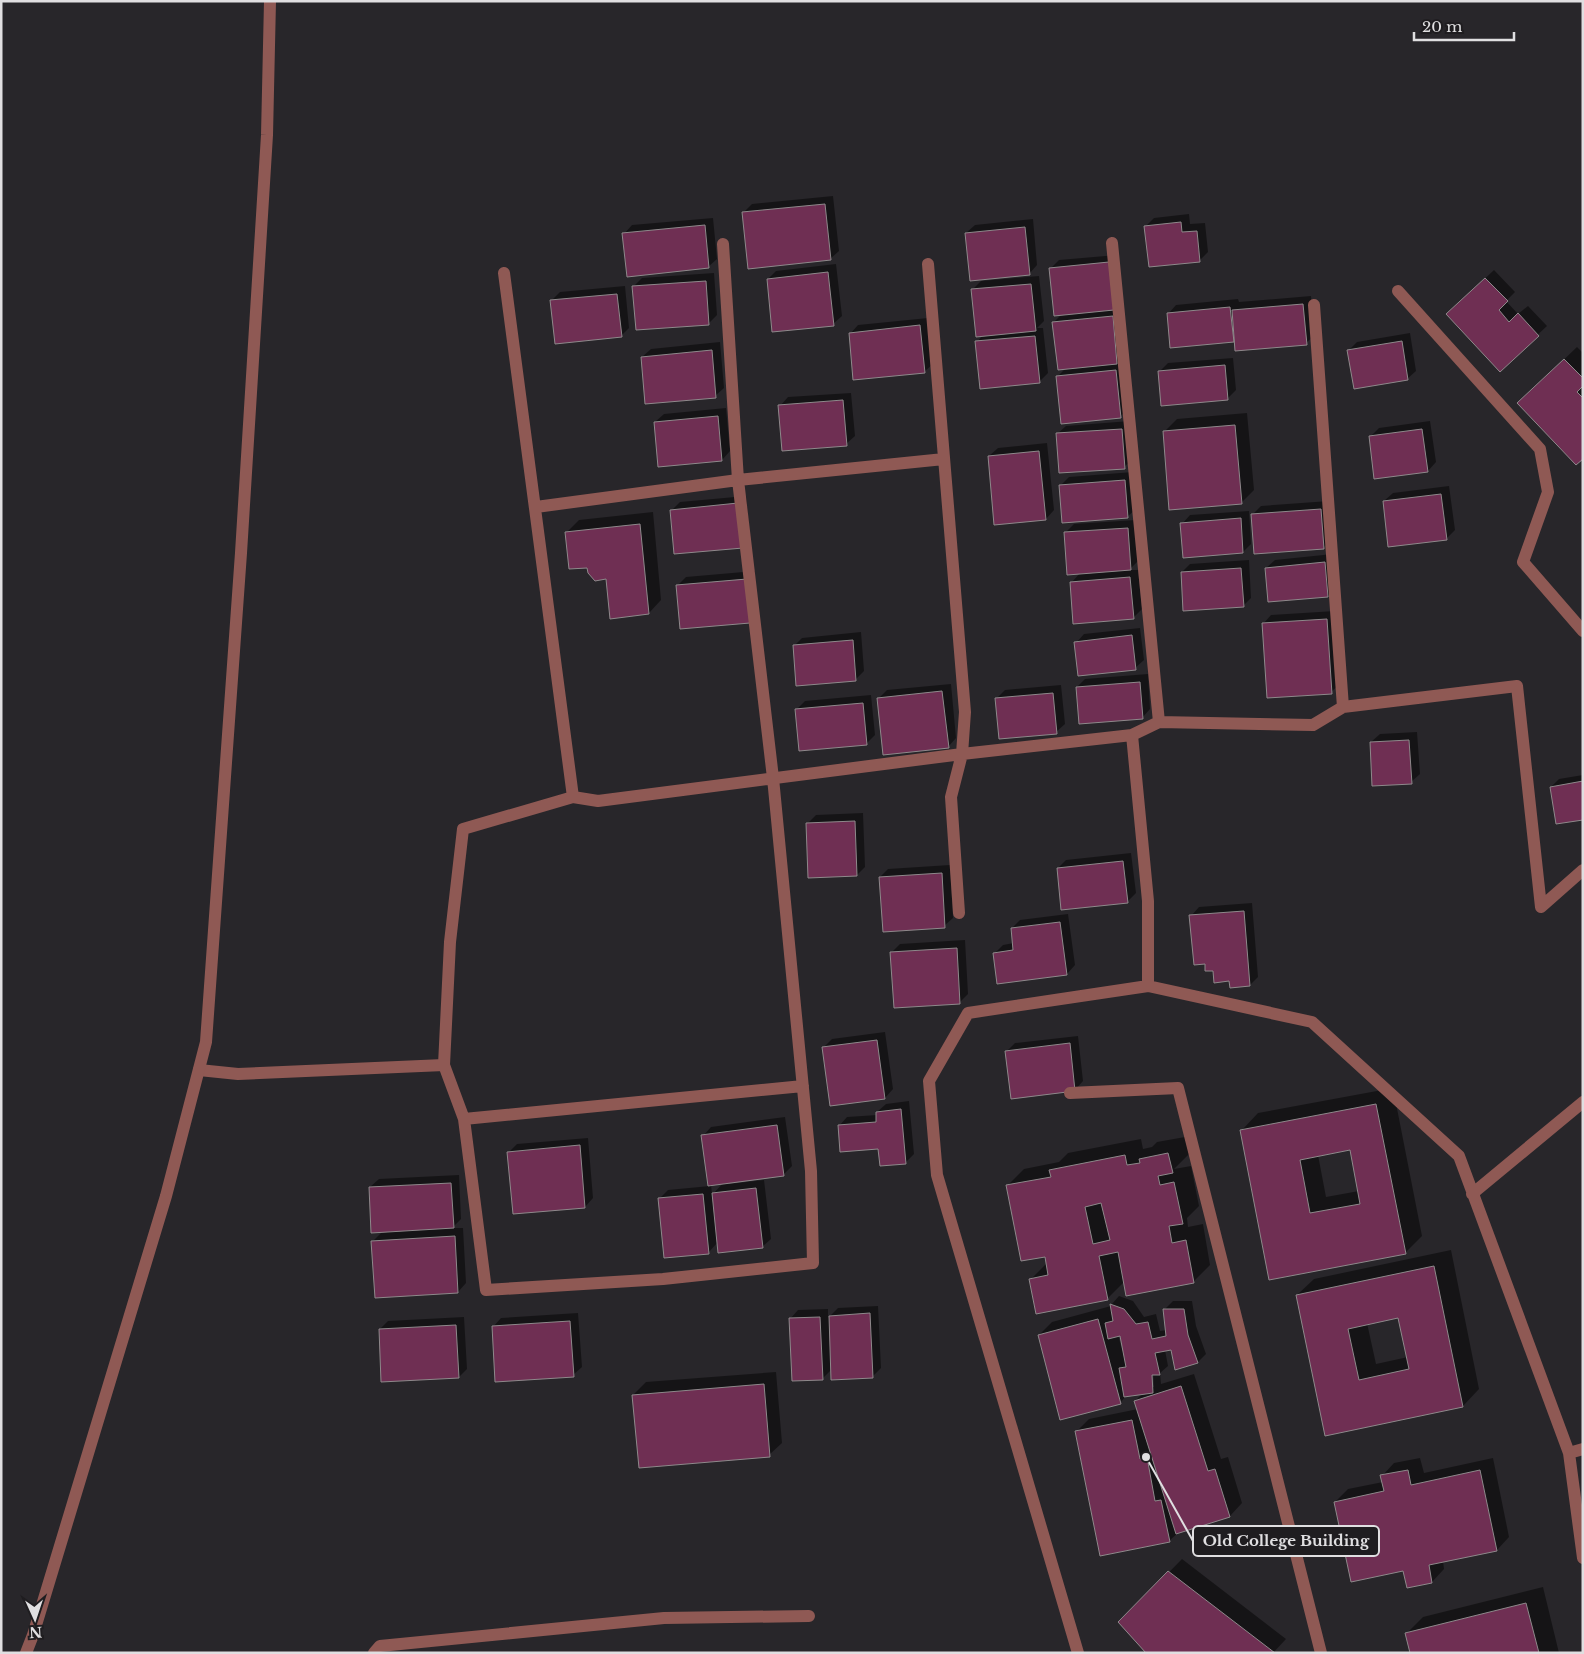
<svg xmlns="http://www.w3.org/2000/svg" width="1584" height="1654" font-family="'Libre Baskerville',serif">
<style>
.shadow{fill:#0007;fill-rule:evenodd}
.building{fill:#6f2f53;stroke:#8e898b;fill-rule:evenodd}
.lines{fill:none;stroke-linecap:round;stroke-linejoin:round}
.minor{stroke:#8f5954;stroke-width:12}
.tertiary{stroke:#8f5954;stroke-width:12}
.leader{fill:none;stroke:#e0dfe1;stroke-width:2}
.callout-dot{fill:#e0dfe1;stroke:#1f1d20;stroke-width:2}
.callout{fill:#1f1d20;stroke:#e0dfe1;stroke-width:2}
.callout-label{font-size:15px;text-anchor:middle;font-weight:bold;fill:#e0dfe1}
</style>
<rect width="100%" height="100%" fill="#28262a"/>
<!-- shadow -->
<path class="shadow" d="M833,196L839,251L830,259L744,212L752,204Z
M1189,214L1190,224L1205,223L1208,252L1199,261L1146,226L1154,218Z
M713,218L717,259L708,267L624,234L632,225Z
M1033,219L1037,265L1029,274L966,233L975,225Z
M1117,255L1125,354L1116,363L1124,362L1128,408L1120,417L1058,376L1066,368L1054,322L1062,314L1050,269L1059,260Z
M836,264L842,316L833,324L768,279L776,271Z
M1494,270L1515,292L1506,301L1518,314L1528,306L1547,326L1500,370L1456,306Z
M714,273L717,315L708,324L634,286L642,278Z
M1039,276L1044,321L1037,328H1043L1048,373L1039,382L977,342L983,335L972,290L981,281Z
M625,286L629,328L621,336L552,300L560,292Z
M1311,296L1315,335L1306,343L1235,341L1171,347L1168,314L1176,305L1238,299L1239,302Z
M928,318L933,364L924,372L850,334L858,325Z
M1410,333L1416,371L1407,379L1349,350L1357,342Z
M720,342L724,388L715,396L642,357L651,349Z
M1577,347L1583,353V457L1531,391Z
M1233,358L1236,390L1227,399L1159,372L1168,363Z
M851,393L855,436L846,444L780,406L788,397Z
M726,408L730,451L722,460L655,422L664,414Z
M1247,413L1254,490L1241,503L1164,432L1177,419Z
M1130,421L1133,459L1124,467L1057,434L1066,426Z
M1430,421L1436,462L1428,471L1370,437L1379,428Z
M1047,443L1054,510L1046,519L989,456L998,448Z
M1133,472L1136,509L1127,517L1061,485L1069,477Z
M1449,486L1455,530L1446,539L1384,501L1393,493Z
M746,496L750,538L672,510L680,502Z
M1329,501L1332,539L1323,548L1252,515L1261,506Z
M1249,511L1251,544L1243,552L1182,524L1190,515Z
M653,512L661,600L649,613L607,578L588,566L566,533L579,520Z
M1136,520L1138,561L1129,570H1138L1142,609L1133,618L1071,583L1081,572L1065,533L1074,524Z
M1333,554L1336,587L1328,596L1269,600L1266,568L1275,560Z
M1249,560L1251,598L1243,606L1182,572L1190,564Z
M755,571L750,622L678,585L686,577Z
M1335,611L1340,684L1331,692L1263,624L1271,615Z
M1140,628L1144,660L1135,668L1076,643L1084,634Z
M861,632L864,671L855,680L794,646L802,638Z
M1148,674L1150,709L1142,718L1077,687L1085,679Z
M951,684L956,738L948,747L878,699L887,690Z
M1061,685L1065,724L1056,732L997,698L1005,690Z
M871,695L875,735L867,743L796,710L805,701Z
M1417,732L1420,774L1411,782L1371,742L1380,734Z
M1583,775V818L1551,787L1559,779Z
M863,813L865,867L857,875L807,824L816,815Z
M1131,853L1136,893L1127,902L1058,868L1066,860Z
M950,865L953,918L944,926L880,877L888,869Z
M1252,903L1258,977L1250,985L1230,980L1214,969L1191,916L1199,907Z
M1068,914L1075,965L1067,974L995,953L1003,945L1014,943L1012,928L1020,920Z
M965,940L968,994L960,1002L892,952L900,944Z
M885,1032L893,1089L885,1098L824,1047L832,1039Z
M1078,1036L1083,1081L1075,1090L1006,1052L1015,1043Z
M1393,1088L1422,1236L1405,1253L1270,1279L1242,1130L1258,1113ZM1351,1149L1359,1191L1326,1197L1318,1155Z
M909,1101L914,1154L905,1163L839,1126L847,1117L877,1115V1112L886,1104Z
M785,1117L792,1166L783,1175L729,1182V1184L764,1180L771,1239L762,1247L718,1242L708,1253L659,1199L668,1190L710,1186L703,1136L711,1127ZM724,1182L712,1195L711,1184Z
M1185,1137L1189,1154L1174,1169L1191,1166L1199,1206L1187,1218L1188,1227L1203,1224L1210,1265L1193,1282L1125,1281L1107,1299L1030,1280L1047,1263L1046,1256L1007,1186L1024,1169L1059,1162L1068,1153L1141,1139L1143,1149L1152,1147L1157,1142Z
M588,1138L593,1198L585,1207L509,1152L517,1144Z
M459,1175L461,1219L452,1228H463L466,1283L458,1292L376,1297L373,1241L383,1231L370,1187L379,1179Z
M1451,1250L1479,1389L1463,1406L1326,1434L1297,1295L1314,1279ZM1398,1316L1408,1357L1376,1364L1367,1323Z
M1119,1296L1133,1301L1144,1317L1156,1314L1160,1331L1167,1330L1164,1310L1173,1301H1192L1196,1326L1206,1354L1198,1362L1172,1348L1165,1350L1168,1366L1160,1373L1161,1384L1194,1374L1221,1459L1228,1457L1242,1503L1230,1516L1179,1532L1169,1541L1076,1432L1089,1419L1138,1409L1135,1401L1143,1393L1127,1395L1120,1403L1039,1335L1052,1322L1111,1306V1305ZM1118,1335H1121L1124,1348L1122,1349ZM1150,1368H1153L1154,1387H1152Z
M878,1306L881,1368L872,1377L832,1369L823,1378L790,1319L798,1310L828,1309V1318L838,1308Z
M578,1313L582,1367L573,1375L493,1327L501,1318Z
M464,1317L467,1369L459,1377L380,1329L388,1321Z
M776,1372L782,1443L769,1455L633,1395L646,1382Z
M1420,1458L1424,1473L1493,1458L1509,1537L1497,1550L1443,1561L1444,1569L1432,1582L1404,1570L1335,1502L1348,1489L1383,1482L1382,1476L1394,1463Z
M1182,1559L1286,1639L1273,1653L1120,1622Z
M1543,1587L1559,1653H1411L1407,1633L1423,1617Z"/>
<!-- building -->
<path class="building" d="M825,204L831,260L748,269L742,212Z
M1181,222L1182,232L1197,231L1200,262L1149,267L1144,226Z
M705,225L709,268L627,277L622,233Z
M1025,227L1030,275L970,281L965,233Z
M1109,262L1114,310L1054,316L1049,268Z
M828,272L834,326L772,332L767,279Z
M1485,278L1508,301L1499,310L1509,322L1518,313L1539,336L1500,372L1446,314Z
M706,281L709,325L636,330L632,286Z
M1031,284L1036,331L976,337L971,289Z
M617,294L622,337L555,344L550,300Z
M1303,304L1307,345L1235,351L1232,310Z
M1230,307L1234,342L1170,348L1167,313Z
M1113,316L1117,364L1058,370L1052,322Z
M920,325L925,373L853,380L849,333Z
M1035,336L1040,383L980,389L975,341Z
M1402,341L1408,380L1354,389L1347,350Z
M712,350L716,398L645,404L641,357Z
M1564,359L1583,378V386L1577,392L1583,398V459L1576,465L1517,403Z
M1225,365L1228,400L1161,406L1158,371Z
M1116,370L1121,418L1061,424L1056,376Z
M843,400L847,446L782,451L778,405Z
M718,416L722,461L658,467L654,422Z
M1235,425L1242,504L1169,510L1163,431Z
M1122,429L1125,469L1059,473L1056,433Z
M1422,429L1428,472L1374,479L1369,436Z
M1039,451L1046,520L994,525L988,456Z
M1125,480L1128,518L1062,523L1059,485Z
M1441,494L1447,540L1388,547L1383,501Z
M738,503L743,548L674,554L670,510Z
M1321,509L1324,549L1254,554L1251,514Z
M1241,518L1243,553L1183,558L1180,523Z
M640,524L649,614L610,619L606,579L595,581L588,573L587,568L569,569L565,532Z
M1128,528L1131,570L1067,575L1064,532Z
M1325,562L1328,597L1268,602L1265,568Z
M1241,568L1244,607L1183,611L1181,572Z
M1130,577L1134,619L1073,624L1070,582Z
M747,579L750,623L680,629L676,585Z
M1327,619L1332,694L1267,698L1262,623Z
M1132,635L1136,670L1078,676L1074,642Z
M853,640L856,681L796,686L793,645Z
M1140,682L1143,719L1079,724L1076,687Z
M942,691L949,748L883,755L877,698Z
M1053,693L1057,734L999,739L995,698Z
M863,703L867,745L799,751L795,709Z
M1409,740L1412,784L1372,786L1370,742Z
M1583,781V820L1556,824L1550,787Z
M855,821L857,876L808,878L806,823Z
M1123,861L1128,903L1061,910L1057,868Z
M942,873L945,928L883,932L879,877Z
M1244,911L1250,986L1230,988L1229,981L1214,983L1213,971H1205V964L1194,965L1189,915Z
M1060,922L1067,975L997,984L993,953L1013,950L1011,928Z
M957,948L960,1004L894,1008L890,952Z
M877,1040L885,1099L830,1106L822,1047Z
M1070,1043L1075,1091L1011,1099L1005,1051Z
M1376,1104L1406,1254L1269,1280L1240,1130ZM1350,1150L1360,1204L1310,1213L1300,1160Z
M901,1109L906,1164L880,1166L878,1149L840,1152L838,1125L876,1122V1112Z
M777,1125L784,1176L708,1186L701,1135Z
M580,1145L585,1208L513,1214L507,1152Z
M1168,1153L1173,1173L1158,1176L1160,1185L1174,1182L1183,1224L1169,1226L1172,1243L1186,1240L1194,1283L1126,1296L1118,1252L1099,1256L1108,1300L1036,1314L1029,1279L1048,1275L1045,1257L1021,1261L1006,1185L1051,1177L1049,1170L1125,1155L1127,1165L1140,1163L1139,1159ZM1101,1203L1110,1240L1093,1244L1085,1207Z
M451,1183L454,1228L371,1233L369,1187Z
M756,1188L763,1248L718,1253L712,1193Z
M703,1194L709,1254L664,1258L658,1198Z
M455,1236L458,1293L375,1298L371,1241Z
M1434,1266L1463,1407L1325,1436L1296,1295ZM1398,1318L1409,1369L1359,1380L1348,1329Z
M1110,1304L1124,1309L1136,1324L1148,1322L1152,1339L1166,1336L1163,1309H1184L1188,1335L1198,1363L1175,1370L1171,1350L1155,1353L1160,1375H1152L1153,1393L1124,1397L1119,1368L1126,1367L1120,1336L1108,1339L1105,1323L1113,1321Z
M870,1313L873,1378L831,1380L829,1316Z
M820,1317L823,1380L792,1381L789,1318Z
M1098,1319L1121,1404L1060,1420L1038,1335Z
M570,1321L574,1377L495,1382L492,1326Z
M456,1325L459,1378L381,1382L379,1329Z
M764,1384L770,1457L639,1468L632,1395Z
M1181,1386L1208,1471L1215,1469L1230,1517L1176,1534L1134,1401Z
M1132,1420L1140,1459L1147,1457L1155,1501L1161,1500L1170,1542L1100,1556L1075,1431Z
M1408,1470L1411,1485L1480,1470L1497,1551L1429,1565L1432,1583L1407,1588L1403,1571L1351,1582L1334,1502L1384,1491L1380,1475Z
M1168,1571L1275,1653H1146L1118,1622Z
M1526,1603L1539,1653H1410L1405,1633Z"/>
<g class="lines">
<!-- minor -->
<path class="minor" d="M1112,243L1159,722
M928,264L965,712L962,754L951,797L959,913
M504,273L573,797L598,801L962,754L1132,735L1159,722L1313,725L1343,707L1314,305
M1398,291L1540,449L1548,492L1523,562L1583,631
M536,507L738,480L944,459
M1343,707L1517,686L1541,907L1583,870
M1132,735L1148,901V986
M573,797L463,829L450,942L444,1065L464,1119L486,1290L663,1279L813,1263L811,1171L773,778L738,480L723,244
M199,1070L238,1074L444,1065
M1070,1093L1178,1088L1321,1653
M464,1119L803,1086
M1472,1194L1583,1102
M1569,1453L1583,1449
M374,1653L380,1646L664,1618L809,1616
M1078,1653L937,1175L929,1081L968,1013L1148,986L1312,1022L1459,1156L1569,1453L1583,1558"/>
<!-- tertiary -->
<path class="tertiary" d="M26,1653L33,1635L166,1196L206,1042L241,553L267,135L270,1"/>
</g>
<!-- callouts -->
<path class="leader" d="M1146 1457L1193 1541"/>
<circle class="callout-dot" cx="1146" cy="1457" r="5"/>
<rect class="callout" x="1193" y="1526" width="186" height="30" rx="5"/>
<g class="callout-label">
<text x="1286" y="1546">Old College Building</text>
</g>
<!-- border -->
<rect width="1584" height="1654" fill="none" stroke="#e0dfe1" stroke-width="5"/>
<!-- north arrow -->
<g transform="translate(35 1619) rotate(177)" stroke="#1f1d20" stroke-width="4" paint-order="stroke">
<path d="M0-4L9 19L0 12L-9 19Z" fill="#e0dfe1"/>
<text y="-8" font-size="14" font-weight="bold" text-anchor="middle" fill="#e0dfe1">N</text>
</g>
<!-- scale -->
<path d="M1414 32v8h100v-8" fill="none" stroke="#e0dfe1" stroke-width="2.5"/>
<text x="1422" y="32" font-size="15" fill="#e0dfe1" stroke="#1f1d20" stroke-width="4" paint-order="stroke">20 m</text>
</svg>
